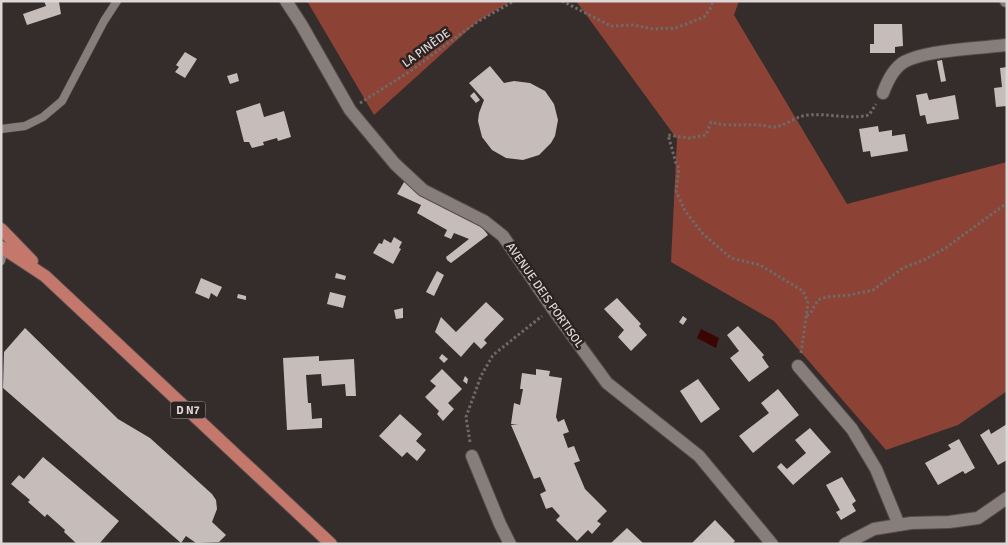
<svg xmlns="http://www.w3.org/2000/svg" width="1008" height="545" viewBox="0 0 1008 545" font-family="Signika,sans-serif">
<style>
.forest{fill:#8c4235}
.water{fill:#3b0501}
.building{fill:#c6bcba}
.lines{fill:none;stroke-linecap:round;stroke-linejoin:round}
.lane-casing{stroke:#524c4b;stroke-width:9}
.street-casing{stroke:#524c4b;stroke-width:14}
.primary-casing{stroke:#524c4b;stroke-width:14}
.path{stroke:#706967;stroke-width:3;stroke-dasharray:2.5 2.5;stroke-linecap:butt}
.lane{stroke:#877e7c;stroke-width:8}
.street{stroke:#877e7c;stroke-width:12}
.primary{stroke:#c3786b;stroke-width:12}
.labels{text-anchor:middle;stroke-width:5;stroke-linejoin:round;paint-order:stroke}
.shield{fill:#2b2322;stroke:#a8a2a1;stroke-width:1}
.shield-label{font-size:11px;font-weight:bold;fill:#ddd8d7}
.street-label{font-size:12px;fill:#ddd8d7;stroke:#2b2322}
</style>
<rect width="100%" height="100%" fill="#352d2b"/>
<g class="forest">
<path d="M307,1h204l-34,21 -103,93z"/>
<path d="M576,1h163l-5,14 113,189 160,-42v229l-49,34 -72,25 -112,-129 -103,-59 6,-123z"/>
</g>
<path class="water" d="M701,329l18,9 -3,10 -19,-10z"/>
<g class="building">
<path d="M44,1l15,1 2,12 -34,11 -4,-11 23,-8z"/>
<path d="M874,24h28l1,22 -8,1v6h-25v-9h4z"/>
<path d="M185,52l12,7 -12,19 -10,-6 4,-5 -3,-2z"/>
<path d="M942,60l4,21 -5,1 -4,-21z"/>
<path d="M490,66l14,17 10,-2 16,2 15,8 9,13 4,16 -3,16 -4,7 -12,12 -16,5 -17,-2 -14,-8 -10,-13 -4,-16 1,-8 5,-13 -15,-17z"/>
<path d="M1007,67v39l-11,1 -2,-19 8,-1 -2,-19z"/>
<path d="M237,73l2,8 -9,3 -3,-8z"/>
<path d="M474,92l6,8 -4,3 -6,-7z"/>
<path d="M927,93l2,7 26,-5 4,24 -32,5 -2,-9 -5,1 -4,-21z"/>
<path d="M260,103l4,14 20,-6 7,26 -13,4 -1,-3 -14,4 1,3 -12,3 -3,-6h-5l-8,-31z"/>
<path d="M878,126l1,6 13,-2v6l13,-2 3,17 -37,6 -1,-6 -7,1 -4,-23z"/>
<path d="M404,182l77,44 7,9 -37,28 -4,-3 -1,-3 23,-18 -15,-6 -3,6 -7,-3 3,-6 -30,-17 4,-8 -24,-11z"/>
<path d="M394,237l8,5 -3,6 2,1 -8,15 -20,-11 6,-10 3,1 2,-5 7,4z"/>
<path d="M437,271l7,4 -10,21 -8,-4z"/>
<path d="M336,273l10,3 -1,4 -10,-2z"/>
<path d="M201,278l21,9 -5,10 -6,-4 -2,6 -14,-6z"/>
<path d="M330,292l16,4 -3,12 -16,-4z"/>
<path d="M238,294l8,2v4l-9,-2z"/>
<path d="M617,298l24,26 -2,2 8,9 -16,16 -13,-14 6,-7 -20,-21z"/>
<path d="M486,302l18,17 -20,21 3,3 -6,6 -7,-7 -13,15 -26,-25 6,-15 15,15z"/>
<path d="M403,308v10l-7,1 -2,-9z"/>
<path d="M683,316l4,3 -4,6 -4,-3z"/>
<path d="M738,326l26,29 -2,2 7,10 -20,15 -19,-24 9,-7 -12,-16z"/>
<path d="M25,328l93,91 32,19 62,56 4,6 1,9 -5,13 14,13 -7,7 -23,1 -10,-7 -5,7 -178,-155 1,-36z"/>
<path d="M442,354l6,5 -4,4 -5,-5z"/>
<path d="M319,356v5l35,-2 2,37h-10l-1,-12 -23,2 -1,-12 -15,1 2,28h3l1,16 10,-1v10l-35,2 -4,-72z"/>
<path d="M442,369l20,20 -14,14 6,6 -11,12 -6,-7 2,-3 -14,-14 11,-11 -6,-5z"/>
<path d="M536,369l14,2 -1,5 13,2 -6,39 2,5 6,-3 5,13 -6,2 5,14 6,-2 6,15 -6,2 11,26 22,22 -10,10 4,3 -9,10 -4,-4 -11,11 -21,-21 4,-4 -8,-9 -6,2 -6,-15 6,-3 -6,-14 -6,2 -23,-54 7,-1h-7l3,-21 6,2 3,-16h-3l2,-16 14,2z"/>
<path d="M465,376l3,3 -1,5 -4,-3z"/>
<path d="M698,379l22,30 -19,14 -21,-32z"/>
<path d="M778,389l21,26 -46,38 -14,-17 30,-23 -8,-10z"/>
<path d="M400,414l22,20 -6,7 10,9 -9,11 -10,-9 -5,5 -23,-21z"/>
<path d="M1007,424v36l-9,5 -18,-30 9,-6 2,5z"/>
<path d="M810,428l21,24 -38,33 -16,-18 4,-4 6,6 19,-16 -11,-13z"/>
<path d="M959,439l16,29 -10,6 -2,-3 -25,14 -13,-22 26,-14 -3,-4z"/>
<path d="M43,457l76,64 -20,23h-22l-13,-12 1,-2 -18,-16 -2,3 -17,-15 2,-2 -19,-16 8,-9 5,4z"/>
<path d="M842,477l14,24 -4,3 4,7 -15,9 -5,-8 4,-2 -14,-25z"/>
<path d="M715,520l20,21 -3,3h-41z"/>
<path d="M627,528l17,16h-34z"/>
</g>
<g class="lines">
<g class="lane-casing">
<g id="lane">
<path d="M1,129l24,-3 18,-9 19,-16 42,-80 13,-20"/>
<path d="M1,261l4,-15"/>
</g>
</g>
<g class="street-casing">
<g id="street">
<path d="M286,1l15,23 49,86 45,54 28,26 61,31 19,15 50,73 54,74 92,73 73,88"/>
<path d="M1006,1h1"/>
<path d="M883,93c4,-11 11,-25 21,-31 21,-12 77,-14 103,-17"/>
<path d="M798,366l54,63 24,40 23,56"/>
<path d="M472,456l28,68 10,20"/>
<path d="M845,544l29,-15 37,-6 38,-1 29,-4 29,-20"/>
</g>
</g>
<g class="primary-casing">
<g id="primary">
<path d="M1,229l31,32"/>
<path d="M1,247l44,29 286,268"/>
</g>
</g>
<g class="path">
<path d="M562,1l49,25 22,-1 21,4 22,-1 28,-11 8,-11v-5"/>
<path d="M360,103l49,-31 68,-50 37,-21"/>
<path d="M807,316l4,-4 7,-12 8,-3 24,-2 23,-5 30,-22 23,-9 21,-12 60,-44"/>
<path d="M801,353l7,-50 -5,-12 -43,-26 -29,-7 -28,-24 -18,-23 -9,-20 3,-23 -3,-5 -8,-28 21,3 17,-3 5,-13c16,5 33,2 49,3 5,0 11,3 15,2 12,-2 21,-11 33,-12 21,-2 41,5 61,0l7,-11"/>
<path d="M470,442l-4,-25 15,-41 12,-21 49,-39"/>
</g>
<use href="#lane" class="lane"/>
<use href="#street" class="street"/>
<use href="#primary" class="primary"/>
</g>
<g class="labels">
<rect class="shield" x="170.5" y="401.5" width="35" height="17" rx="4"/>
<g class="shield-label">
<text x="188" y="414">D N7</text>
</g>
<g class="street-label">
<text transform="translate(426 48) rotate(-36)" y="4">LA PINÈDE</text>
<text transform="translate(545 295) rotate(55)" y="4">AVENUE DEIS PORTISOL</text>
</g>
</g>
<rect width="1008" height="545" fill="none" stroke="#ddd8d7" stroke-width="5"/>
</svg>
